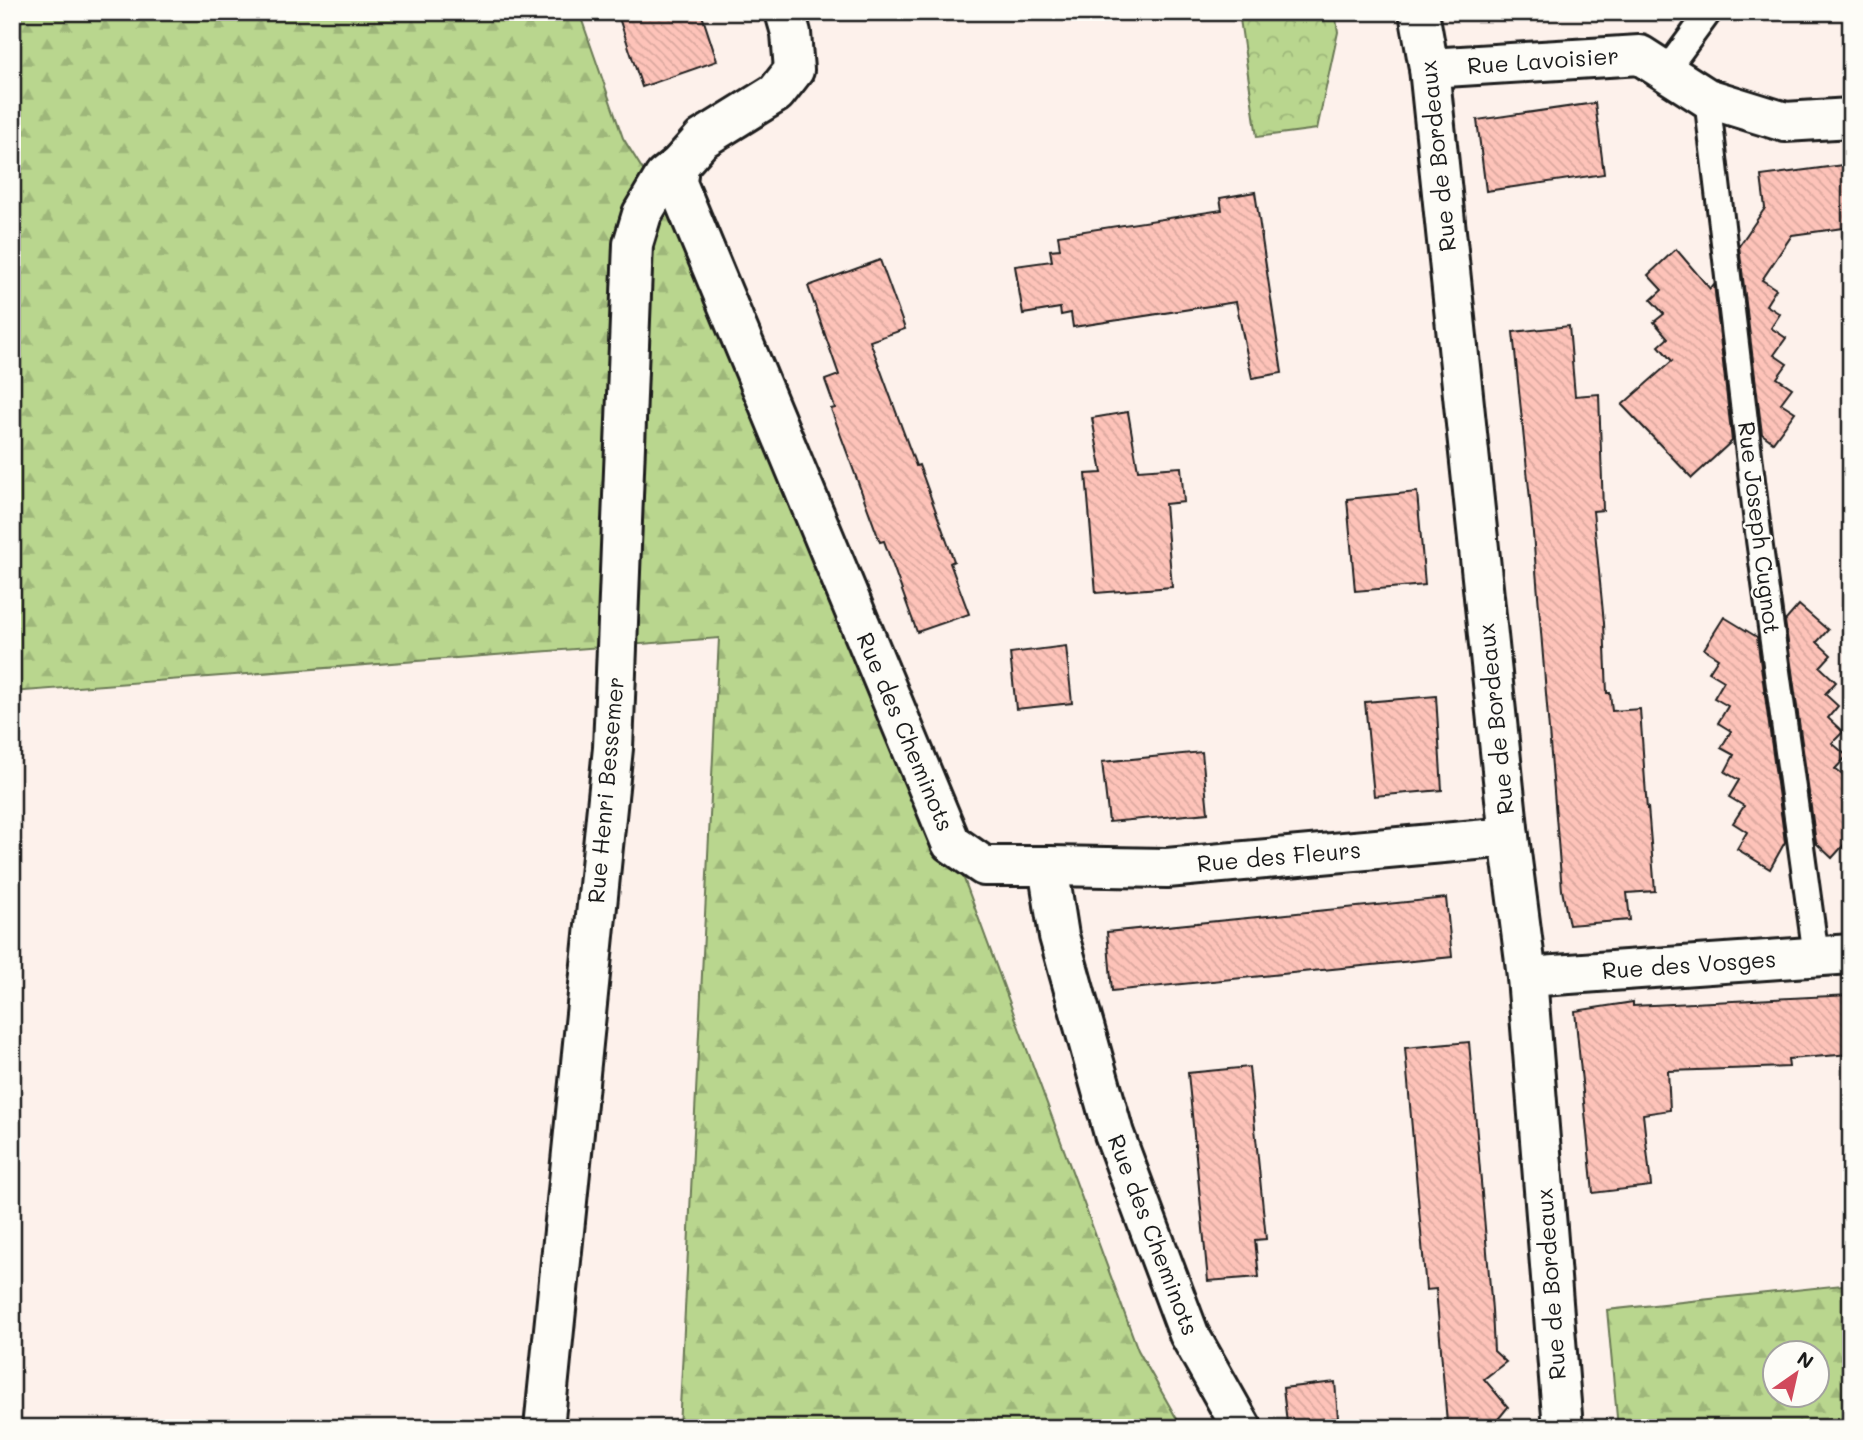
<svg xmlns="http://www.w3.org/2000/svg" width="1863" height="1440" viewBox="0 0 1863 1440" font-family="Mali,sans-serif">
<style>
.forest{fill:url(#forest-firs);stroke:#6a7955;stroke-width:2;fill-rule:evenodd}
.park{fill:url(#park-crowns);stroke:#6a7955;stroke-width:2}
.building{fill:url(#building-back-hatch);stroke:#1c1c1c;stroke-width:2}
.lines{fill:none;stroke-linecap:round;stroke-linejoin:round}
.lane-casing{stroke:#1c1c1c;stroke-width:30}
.street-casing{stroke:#1c1c1c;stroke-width:44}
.secondary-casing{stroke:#1c1c1c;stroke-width:44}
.lane{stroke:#fdfcf7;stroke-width:24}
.street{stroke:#fdfcf7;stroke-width:38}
.secondary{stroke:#fdfcf7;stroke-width:38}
.labels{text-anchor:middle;stroke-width:5;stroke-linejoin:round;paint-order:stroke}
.street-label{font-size:23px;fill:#1c1c1c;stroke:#fdfcf7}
</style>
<defs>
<pattern id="forest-firs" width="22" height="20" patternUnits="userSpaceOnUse" patternTransform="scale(1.75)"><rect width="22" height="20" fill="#b9d68e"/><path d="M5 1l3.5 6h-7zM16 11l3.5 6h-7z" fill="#9eb77a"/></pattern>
<pattern id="park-crowns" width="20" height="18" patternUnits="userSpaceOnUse" patternTransform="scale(1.75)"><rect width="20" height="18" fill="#b9d68e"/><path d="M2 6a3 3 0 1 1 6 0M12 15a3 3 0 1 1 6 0" fill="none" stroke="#9eb77a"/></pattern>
<pattern id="building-back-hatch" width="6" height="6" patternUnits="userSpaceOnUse" patternTransform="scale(1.75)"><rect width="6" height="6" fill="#fec3b9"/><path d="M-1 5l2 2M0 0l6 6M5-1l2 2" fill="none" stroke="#d9a79e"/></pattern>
</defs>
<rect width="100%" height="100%" fill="#fdf1eb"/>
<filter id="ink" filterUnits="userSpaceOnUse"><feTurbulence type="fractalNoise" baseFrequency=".0143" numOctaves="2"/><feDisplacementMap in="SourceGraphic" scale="14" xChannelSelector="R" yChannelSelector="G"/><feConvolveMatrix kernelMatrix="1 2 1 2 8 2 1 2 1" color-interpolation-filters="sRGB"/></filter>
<g filter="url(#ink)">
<g class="forest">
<path d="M12,12h567l44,126 48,77 224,477 243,658 44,78h-503l40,-790 -707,54z"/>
<path d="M1851,1284v144h-233l-11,-118zM1776,1352h42v42h-42z"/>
</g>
<path class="park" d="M1239,12h96l3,20 -21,97 -60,8z"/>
<g class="building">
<path d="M617,12h84l16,49 -75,26z"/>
<path d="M1595,103l9,71 -118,17 -9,-71z"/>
<path d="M1851,164v63l-59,8 -30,45 14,9 -10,16 14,9 -9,14 15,10 -12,17 13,9 -10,14 15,10 -11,15 14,9 -22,30 -11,-8 -23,-188 26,-38 -4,-32z"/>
<path d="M1255,192l27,181 -30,5 -16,-76 -163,25 -2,-14 -10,2 -1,-7 -37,6 -8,-48 37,-5 -2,-11 10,-1 -2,-14 164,-25 -2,-12z"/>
<path d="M1676,249l34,40 4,-5 18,157 -40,37 -70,-73 50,-44 -13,-15 9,-8 -14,-16 10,-8 -13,-14 11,-10 -14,-15z"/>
<path d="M880,260l25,69 -35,12 46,125 3,-1 35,96 -4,2 19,51 -52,18 -33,-91 -4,1 -49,-133 4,-1 -10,-28 14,-5 -31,-89z"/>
<path d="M1569,326l6,70 24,-2 4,116 -10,1 11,112 3,70h3l2,18 28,-2 7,101 1,-3 7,84 -28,2 3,27 -61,5 -7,-35 -31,-381 -18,-177z"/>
<path d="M1128,412l10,58 43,-3 3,35 -19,2 7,83 -76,6 -10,-119 16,-1 -10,-55z"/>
<path d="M1417,492l8,93 -70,6 -8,-92z"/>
<path d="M1799,605l29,25 -11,12 14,13 -11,12 16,15 -11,12 13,12 -10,12 15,14 -11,11 15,13 -12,13 16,13v55l-19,21 -16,-15 -31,-222z"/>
<path d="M1724,617l33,20 28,205 -15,27 -33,-20 10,-17 -14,-9 11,-17 -15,-9 10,-17 -14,-8 9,-17 -13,-7 10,-17 -13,-8 10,-17 -14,-8 10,-17 -15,-9 9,-14 -14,-9z"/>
<path d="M1066,646l6,57 -56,6 -6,-56z"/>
<path d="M1436,696l6,94 -68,6 -9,-94z"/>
<path d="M1202,752l6,61 -99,9 -7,-60z"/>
<path d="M1446,898l6,59 -340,34 -5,-59z"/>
<path d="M1851,995v59l-63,5 1,8 -121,4 2,39 -27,4 8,72 -58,7 -18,-182 58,-9v4z"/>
<path d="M1469,1042l23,268 2,41 12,11 -22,17 24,28 -17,21h-28l-1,-6 -15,1 -11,-134 -10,1 -21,-242z"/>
<path d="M1249,1067l17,172 -11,1 4,37 -51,4 -20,-208z"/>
<path d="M1335,1382l3,36 -51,5 -4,-35z"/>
</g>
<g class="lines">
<g class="lane-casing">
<g id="lane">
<path d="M1665,72l44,-60"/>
<path d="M1707,98l52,442 57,416"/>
</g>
</g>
<g class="street-casing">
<g id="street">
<path d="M1429,68l211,-13 67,43 78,24 66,-4"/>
<path d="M679,165l-2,18 274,660 33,23h64l11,70 55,198 75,200 53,94"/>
<path d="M1048,866l119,2 342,-31"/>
<path d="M1527,977l324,-23"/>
<path d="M544,1428l69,-680 20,-504 9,-30 22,-37 15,-12 23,-26 74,-46 18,-23 -3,-37 -6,-21"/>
</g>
</g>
<g class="secondary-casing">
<path id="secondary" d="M1419,12l10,56 80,769 18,140 36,451"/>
</g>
<use href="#lane" class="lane"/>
<use href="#street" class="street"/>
<use href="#secondary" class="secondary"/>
</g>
</g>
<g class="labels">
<g class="street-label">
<text transform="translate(1543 61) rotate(-4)" y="8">Rue Lavoisier</text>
<text transform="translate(1438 156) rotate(-96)" y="8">Rue de Bordeaux</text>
<text transform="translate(1759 528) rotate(83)" y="8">Rue Joseph Cugnot</text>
<text transform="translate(1496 719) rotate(-96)" y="8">Rue de Bordeaux</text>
<text transform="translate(905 732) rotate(67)" y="8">Rue des Cheminots</text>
<text transform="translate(606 790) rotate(-85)" y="8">Rue Henri Bessemer</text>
<text transform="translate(1279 857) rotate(-5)" y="8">Rue des Fleurs</text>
<text transform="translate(1689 965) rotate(-4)" y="8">Rue des Vosges</text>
<text transform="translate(1153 1235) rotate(69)" y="8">Rue des Cheminots</text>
<text transform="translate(1551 1284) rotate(-94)" y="8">Rue de Bordeaux</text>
</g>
</g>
<rect width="1863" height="1440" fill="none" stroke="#fdfcf7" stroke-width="42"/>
<rect x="21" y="21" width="1821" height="1398" fill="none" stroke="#1c1c1c" stroke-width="2.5" filter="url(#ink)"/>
<g transform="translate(1796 1374) rotate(34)"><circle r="33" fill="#fdfcf7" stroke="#a3a29f" stroke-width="2"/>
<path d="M0-5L12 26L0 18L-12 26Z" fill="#d1495b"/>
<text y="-10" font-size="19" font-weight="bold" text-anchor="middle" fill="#1c1c1c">N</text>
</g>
</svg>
